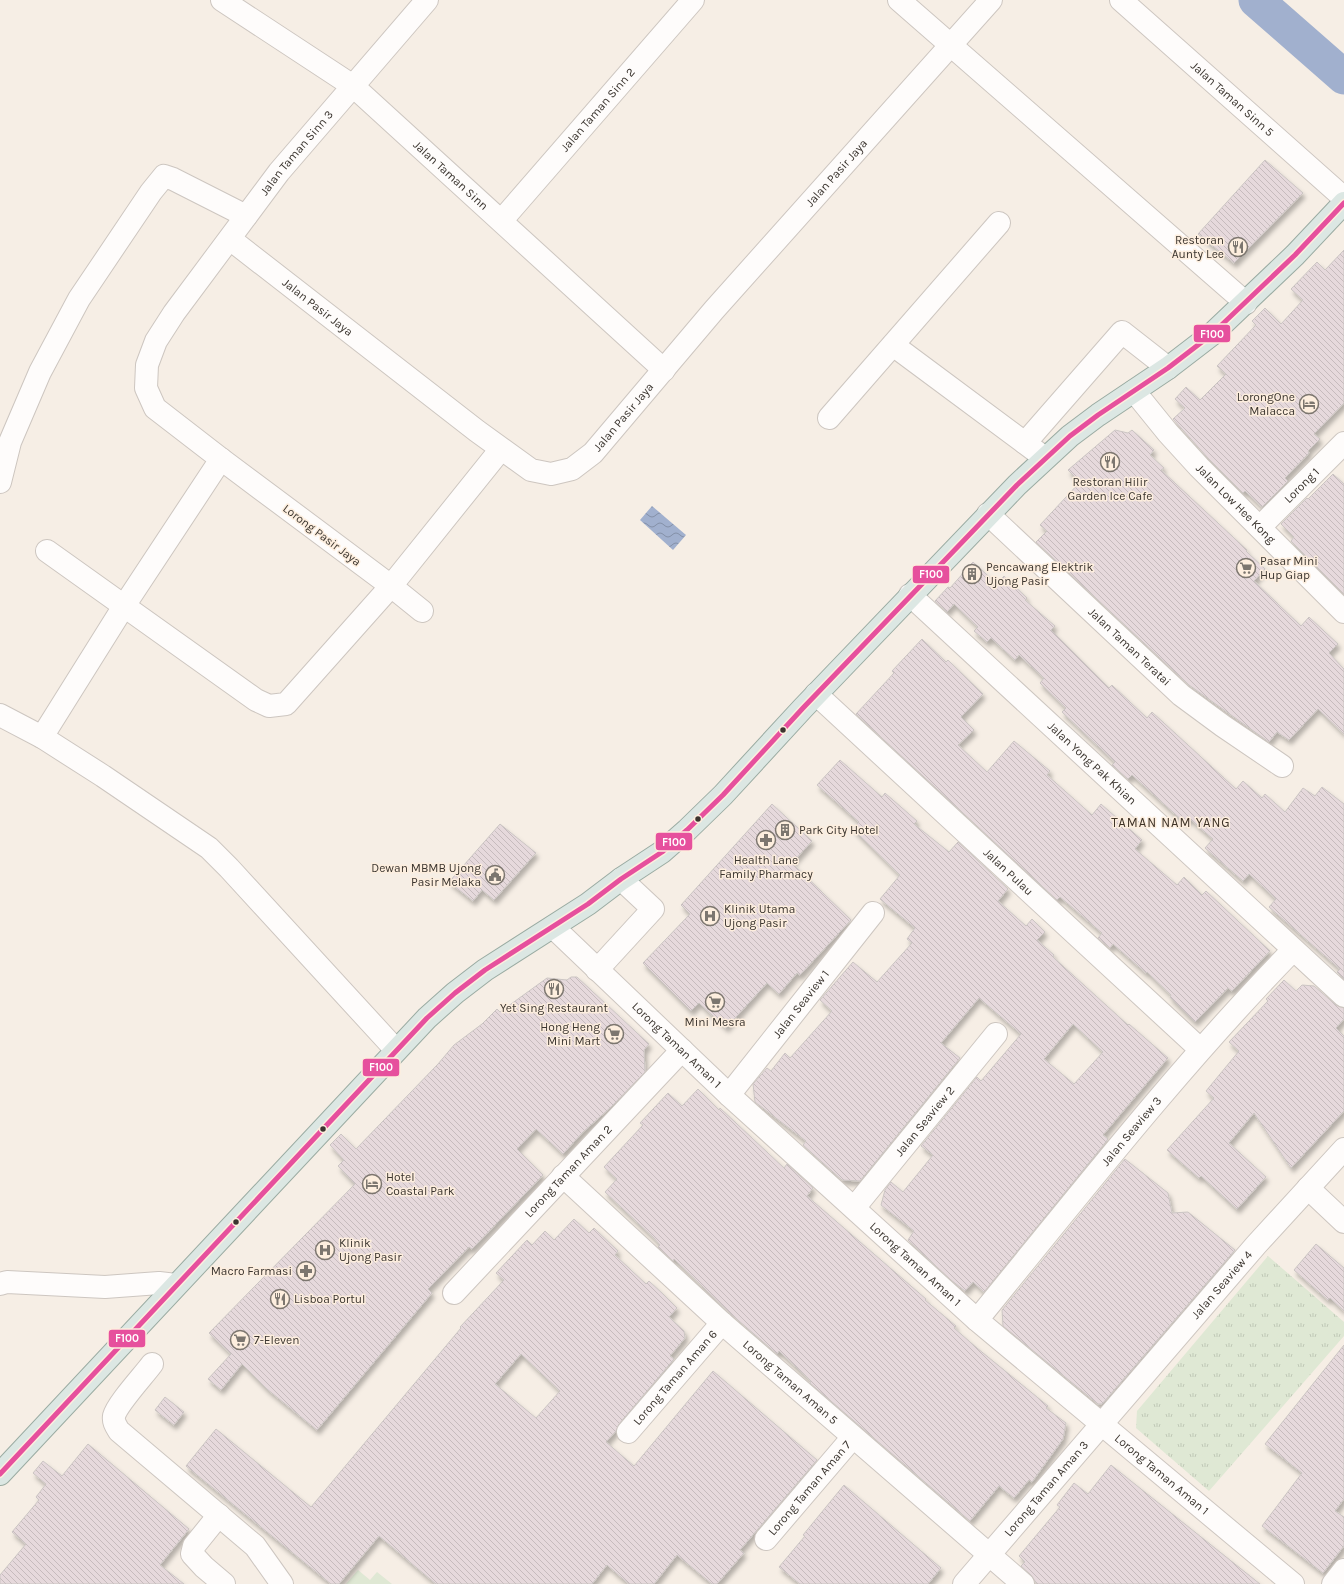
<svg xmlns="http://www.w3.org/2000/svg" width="1344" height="1584" viewBox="0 0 1344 1584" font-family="Karla,sans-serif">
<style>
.green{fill:#dfe8d4}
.park{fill:url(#park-tufts)}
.water{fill:url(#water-waves)}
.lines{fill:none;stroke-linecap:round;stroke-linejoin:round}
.river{stroke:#a1b0ce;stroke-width:35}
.building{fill:url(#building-back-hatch);stroke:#cbc5c3;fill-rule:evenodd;filter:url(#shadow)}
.minor-casing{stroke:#cdc6c0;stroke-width:24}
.major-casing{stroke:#9aaba2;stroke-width:24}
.minor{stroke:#fefcfb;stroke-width:22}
.major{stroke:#dce7e3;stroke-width:22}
.bus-1-casing{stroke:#fdeede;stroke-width:8}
.bus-1{stroke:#e6509d;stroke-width:5}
.bus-dot{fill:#3b352f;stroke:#fdeede;stroke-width:1.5}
.labels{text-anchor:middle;stroke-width:3;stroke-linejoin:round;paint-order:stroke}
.street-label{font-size:12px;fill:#3b352f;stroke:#fdeede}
.poi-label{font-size:12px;fill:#3b352f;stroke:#fdeede;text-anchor:start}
.neighbourhood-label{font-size:13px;letter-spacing:1px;fill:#3f3327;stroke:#fdeede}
.line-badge{stroke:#fdeede;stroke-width:1.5}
.badge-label{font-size:11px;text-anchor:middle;font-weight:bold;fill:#fff}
</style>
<defs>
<pattern id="park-tufts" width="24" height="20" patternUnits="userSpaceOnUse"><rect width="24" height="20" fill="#dfe8d4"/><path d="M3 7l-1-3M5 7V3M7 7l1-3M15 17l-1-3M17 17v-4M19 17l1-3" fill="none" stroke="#c0c8b6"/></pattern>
<pattern id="water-waves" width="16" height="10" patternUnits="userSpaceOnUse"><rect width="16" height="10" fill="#a1b0ce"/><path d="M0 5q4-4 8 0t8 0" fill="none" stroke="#8490a8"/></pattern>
<pattern id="building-back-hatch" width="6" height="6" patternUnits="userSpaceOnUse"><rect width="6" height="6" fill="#e6d9dc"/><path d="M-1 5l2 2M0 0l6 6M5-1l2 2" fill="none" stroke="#c6bbbd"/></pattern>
<filter id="shadow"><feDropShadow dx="2.5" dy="4.5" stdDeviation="2" flood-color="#0004"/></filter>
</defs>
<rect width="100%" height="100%" fill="#f6eee5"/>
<path class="green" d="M358,1570l12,10 7,-8 15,12h-46z"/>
<path class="park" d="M1268,1256l76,66v14l-135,155 -73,-63 1,-17z"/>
<path class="water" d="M652,506l34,29 -13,15 -33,-30z"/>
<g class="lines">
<path class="river" d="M1256,0l88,77"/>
</g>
<g class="building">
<path d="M1265,160l38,33 -69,70 -36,-29z"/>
<path d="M1344,250v153l-30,31 6,5 -12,12 1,2 -24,25 3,3 -26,26 -17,-16 -2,2 -35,-35 -35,-39 12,-11 -10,-9 11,-12 14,13 26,-26 -9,-8 39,-41 -4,-4 13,-13 16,16 22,-24 -12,-11 26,-27 8,8z"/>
<path d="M1115,430l13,3 4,-3 22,20 -4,5 14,13 -3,2 86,80 -1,1 19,18 -11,12 47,45 8,-9 29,27 -9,9 15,16v65l-26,-25 -29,31 -12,-8 -8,10 -80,-57 -153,-143 11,-11 -7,-6 40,-43 -12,-12z"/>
<path d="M1333,474l11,10v110l-53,-53 3,-4 -13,-13 26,-26 1,1z"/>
<path d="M973,562l24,22 7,-8 23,22 -2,2 30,26 -4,4 58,58 3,-3 35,33 5,-6 84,77 7,-8 19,17 3,-4 20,18 18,-24 12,8 7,-9 22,17v175l-7,-7 3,-3 -71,-62 7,-8 -27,-25 -6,7 -38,-33 8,-9 -24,-21 -4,5 -53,-48 -4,4 -16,-14 3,-3 -53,-50 4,-4 -26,-25 4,-5 -25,-23 -4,5 -24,-22 -4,4 -13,-11 4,-4 -24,-23 -7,8 -12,-11 13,-14 2,1z"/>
<path d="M922,639l24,23 2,-2 35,34 -22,23 13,13 -16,15 29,27 27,-31 36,30 -3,4 45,40 9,-11 41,36 -7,9 42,36 7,-8 18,18 4,-4 64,60 -38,40 -4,-3 -33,34 -25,-25 1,-2 -24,-23 -1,1 -33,-29 -3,4 -12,-10 4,-5 -42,-36 -3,3 -201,-186 38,-41 -2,-2z"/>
<path d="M840,760l42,37 3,-4 32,28 -3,3 35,28 9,-10 50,47 -10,12 28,25 6,-7 13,13 -8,8 17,15 -1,2 75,68 1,-1 39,34 -65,77 5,4 -3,4 -121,149 -11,-10 -8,9 -14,-11 -43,-40 6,-9 -33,-26 4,-15 6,-8 12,10 30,-37 -12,-9 56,-69 4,4 40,-47 -42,-36 -38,45 19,15 -100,123 -18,-1 -39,-35 3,-4 -51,-39 -2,-18 14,-16 4,3 14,-18 5,5 42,-47 -12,-11 33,-38 24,20 35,-39 -5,-4 8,-11 -35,-29 20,-24 -47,-46 6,-7 -42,-37zM1073,1024l30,28 -29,32 -30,-25z"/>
<path d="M772,804l40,37 -20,22 59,57 -51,55 -3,-2 -18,21 -12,-11 -41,45 -27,-25 -8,8 -48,-48 47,-49 -9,-9z"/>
<path d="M500,824l36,29 -42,47 -12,-10 -9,11 -24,-19z"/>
<path d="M571,977h6l72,67 -5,6 1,22 -34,35 -28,25 -20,22 -27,-25 -19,20 26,26 -71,74 -3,-2 -41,42 4,4 -115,137 -50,-41 -25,-25 -21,26 -13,-11 23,-25 -22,-21 146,-149 -17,-18 6,-6 -14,-15 11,-11 15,15 82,-85 16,-19 28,-21 15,-15 3,3 47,-34 20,2z"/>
<path d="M1284,980l12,11 6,-6 12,1 22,19 8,3v11l-8,9 8,8v75l-53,57 -37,-55 -25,30 37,34 -29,32 -36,-33 -2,2 -32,-28 47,-52 -8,-7 33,-40 -10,-9 39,-41 -2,-2z"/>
<path d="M698,1089l21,21 1,-2 64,60 3,-4 26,24 -6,8 119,103 -1,1 31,26 -2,2 23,20 71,58 -2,2 20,15 -3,16 -31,43 -3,-2 -15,18 -15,-12 -29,35 -160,-138 1,-2 -32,-30 -2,3 -46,-40 -57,-55 -1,2 -15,-14 2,-2 -6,-7 -49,-46 12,-13 -13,-12 39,-42 -3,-2 28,-30 14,13z"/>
<path d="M1125,1159l43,34 4,20 16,-1 47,38 -133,154h-4l-95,-78 -1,-16z"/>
<path d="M574,1219l15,14 5,-5 24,23 -3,4 31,29 3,-3 14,13 14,14 -8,9 15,14 1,7 -15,18 4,3 -55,65 -3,7 -10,11 28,24 79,-95 104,89 -77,90 4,3 -27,31h-5l-35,-29 -23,29h-25l-22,-19 -15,19h-156l-57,-48 -40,48h-8l-145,-118 30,-37 95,78 150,-179 -1,-1 44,-47 -8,-7 31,-33 5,5 13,-14 9,9zM521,1354l39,37 -24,27 -41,-34z"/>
<path d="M1316,1244l28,24v43l-14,-13 -2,2 -34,-30z"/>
<path d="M1344,1345v154l-9,12 9,6v29l-21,27 -61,-47 40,-53 -37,-29z"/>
<path d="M165,1397l19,15 -10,13 -19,-15z"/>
<path d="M88,1444l101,85 -29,36 24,19h-184v-9l26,-31 -14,-12 27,-32 -3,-3 10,-13 -13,-11 10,-12 19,15z"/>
<path d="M1111,1465l15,12 134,107h-223l-6,-9 -10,-9 4,-4 -6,-6 41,-49 -3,-2 17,-22 14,11z"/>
<path d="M844,1485l97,83 -13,16h-128l-21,-17 26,-31 -2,-1z"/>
</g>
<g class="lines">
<g class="minor-casing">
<g id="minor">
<path id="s1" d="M222,0l131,86 311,284"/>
<path d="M899,0l347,303"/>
<path id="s2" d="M1121,0l223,198"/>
<path id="s3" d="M502,220l191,-220"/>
<path id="s4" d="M230,239l247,192 54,39 20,4 21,-5 21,-16 121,-143 277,-310"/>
<path d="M893,345l144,107"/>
<path id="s5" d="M1134,391l34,42 31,34 145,145"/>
<path d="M829,418l170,-195"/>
<path d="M1025,443l97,-111 46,36"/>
<path d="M0,482l10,-40 30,-70 39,-73 72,-107 13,-16 9,3 73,37"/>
<path id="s6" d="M988,514l193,181 42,31 59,40"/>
<path id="s7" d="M1260,527l84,-84"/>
<path d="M47,551l209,149 13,6 17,-2 105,-118 110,-137"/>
<path id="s8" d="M910,595l434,401"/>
<path id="s9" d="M422,611l-31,-25 -170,-127 -66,-51 -9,-20 1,-23 9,-24 18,-28 105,-141 148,-172"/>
<path id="s10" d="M816,694l384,355"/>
<path d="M0,715l42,22 61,39 106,72 20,20 167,182"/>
<path d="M42,737l82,-131 97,-147"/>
<path id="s11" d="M553,927l176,168 248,225 316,264"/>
<path d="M597,970l56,-61 -32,-30"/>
<path id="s12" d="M729,1095l144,-182"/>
<path id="s13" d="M563,1176l159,147 301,261"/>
<path d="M1308,1188l36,34"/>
<path id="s14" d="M854,1208l142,-174"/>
<path d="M0,1284l7,-2 98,5 54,-4 17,2"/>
<path id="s15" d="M454,1293l228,-243"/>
<path id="s16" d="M977,1320c103,-126 203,-254 316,-370"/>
<path d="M152,1364c-8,11 -35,40 -38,52 -1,6 2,10 5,15l136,115 27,38"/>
<path id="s17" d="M628,1432l94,-109"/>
<path d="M219,1515l-25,31 -2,8 12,13 20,17"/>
<path id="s18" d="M766,1539l87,-102"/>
<path id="s19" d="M964,1584l292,-339 88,-96"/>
<path d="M1333,1584l11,-14"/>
</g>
</g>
<g class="major-casing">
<path id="major" d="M0,1474l427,-456 28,-25 30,-23 103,-66 33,-25 41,-27 25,-22 36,-35 80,-87 214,-223 53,-49 28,-21 70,-47 43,-33 84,-80 49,-52"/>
</g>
<use href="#minor" class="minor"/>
<use href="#major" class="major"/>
<g class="bus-1-casing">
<path id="bus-1" d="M0,1474l427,-456 28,-25 30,-23 103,-66 33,-25 41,-27 25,-22 36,-35 80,-87 214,-223 53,-49 28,-21 70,-47 43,-33 84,-80 49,-52"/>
</g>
<use href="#bus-1" class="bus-1"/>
</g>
<defs>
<g id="restaurant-ring" transform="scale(1)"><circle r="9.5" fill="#fdeede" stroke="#7c766f" stroke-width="1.5"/><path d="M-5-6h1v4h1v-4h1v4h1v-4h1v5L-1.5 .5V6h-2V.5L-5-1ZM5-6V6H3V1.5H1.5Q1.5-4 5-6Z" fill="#7c766f"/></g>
<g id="hotel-ring" transform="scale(1)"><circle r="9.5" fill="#fdeede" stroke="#7c766f" stroke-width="1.5"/><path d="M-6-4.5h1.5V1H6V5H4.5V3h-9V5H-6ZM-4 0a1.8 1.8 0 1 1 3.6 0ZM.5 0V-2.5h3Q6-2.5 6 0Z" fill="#7c766f"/></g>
<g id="supermarket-ring" transform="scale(1)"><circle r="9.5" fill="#fdeede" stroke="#7c766f" stroke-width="1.5"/><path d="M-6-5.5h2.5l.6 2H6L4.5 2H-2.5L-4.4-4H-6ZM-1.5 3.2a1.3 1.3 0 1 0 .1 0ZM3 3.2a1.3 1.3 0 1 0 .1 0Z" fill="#7c766f"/></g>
<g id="building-ring" transform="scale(1)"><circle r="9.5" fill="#fdeede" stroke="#7c766f" stroke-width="1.5"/><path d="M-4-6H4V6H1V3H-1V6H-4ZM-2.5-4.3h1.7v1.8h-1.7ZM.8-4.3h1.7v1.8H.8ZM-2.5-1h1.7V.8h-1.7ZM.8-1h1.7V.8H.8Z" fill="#7c766f"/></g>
<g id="pharmacy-ring" transform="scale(1)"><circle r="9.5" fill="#fdeede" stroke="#7c766f" stroke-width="1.5"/><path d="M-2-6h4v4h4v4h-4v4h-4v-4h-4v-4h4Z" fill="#7c766f"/></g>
<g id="civic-ring" transform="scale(1)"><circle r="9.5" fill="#fdeede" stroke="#7c766f" stroke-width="1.5"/><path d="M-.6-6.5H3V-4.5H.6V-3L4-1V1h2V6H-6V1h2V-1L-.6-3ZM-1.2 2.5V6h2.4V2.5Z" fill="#7c766f"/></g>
<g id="hospital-ring" transform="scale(1)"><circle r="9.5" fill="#fdeede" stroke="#7c766f" stroke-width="1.5"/><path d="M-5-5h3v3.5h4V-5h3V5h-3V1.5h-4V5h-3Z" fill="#7c766f"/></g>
</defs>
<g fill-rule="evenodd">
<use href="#restaurant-ring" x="1238" y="247"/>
<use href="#hotel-ring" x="1309" y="404"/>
<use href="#restaurant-ring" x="1110" y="462"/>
<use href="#supermarket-ring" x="1246" y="568"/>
<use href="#building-ring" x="972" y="574"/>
<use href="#building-ring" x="785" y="830"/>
<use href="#pharmacy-ring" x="766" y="840"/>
<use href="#civic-ring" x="495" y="875"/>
<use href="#hospital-ring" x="710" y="916"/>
<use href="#restaurant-ring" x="554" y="989"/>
<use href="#supermarket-ring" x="715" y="1002"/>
<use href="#supermarket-ring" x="614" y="1034"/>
<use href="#hotel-ring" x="372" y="1184"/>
<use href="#hospital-ring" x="325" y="1250"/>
<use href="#pharmacy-ring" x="306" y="1271"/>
<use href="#restaurant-ring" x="280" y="1299"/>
<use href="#supermarket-ring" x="240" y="1340"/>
</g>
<g class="bus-dot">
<circle cx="783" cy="730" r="3.5"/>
<circle cx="698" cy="819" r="3.5"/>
<circle cx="323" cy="1129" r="3.5"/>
<circle cx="236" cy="1222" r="3.5"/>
</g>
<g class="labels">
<g class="street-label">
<text dy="4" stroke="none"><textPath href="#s2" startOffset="149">Jalan Taman Sinn 5</textPath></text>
<text dy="4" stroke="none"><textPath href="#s3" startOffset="146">Jalan Taman Sinn 2</textPath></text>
<text dy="4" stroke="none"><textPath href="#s9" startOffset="641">Jalan Taman Sinn 3</textPath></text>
<text dy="4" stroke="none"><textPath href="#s4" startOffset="819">Jalan Pasir Jaya</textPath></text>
<text dy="4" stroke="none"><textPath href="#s1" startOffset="289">Jalan Taman Sinn</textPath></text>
<text dy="4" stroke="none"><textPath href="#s4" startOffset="111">Jalan Pasir Jaya</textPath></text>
<text dy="4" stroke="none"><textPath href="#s4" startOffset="495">Jalan Pasir Jaya</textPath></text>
<text dy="4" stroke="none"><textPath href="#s7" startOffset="59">Lorong 1</textPath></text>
<text dy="4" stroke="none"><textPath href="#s5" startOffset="152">Jalan Low Hee Kong</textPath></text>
<text transform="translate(322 535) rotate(37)" y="4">Lorong Pasir Jaya</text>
<text dy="4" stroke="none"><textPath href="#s6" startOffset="194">Jalan Taman Teratai</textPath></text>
<text dy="4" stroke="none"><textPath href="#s8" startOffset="248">Jalan Yong Pak Khian</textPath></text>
<text dy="4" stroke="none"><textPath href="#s10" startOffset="262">Jalan Pulau</textPath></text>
<text dy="4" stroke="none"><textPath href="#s12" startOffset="116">Jalan Seaview 1</textPath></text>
<text dy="4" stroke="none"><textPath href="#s11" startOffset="171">Lorong Taman Aman 1</textPath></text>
<text dy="4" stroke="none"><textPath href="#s14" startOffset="112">Jalan Seaview 2</textPath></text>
<text dy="4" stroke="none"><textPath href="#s16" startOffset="244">Jalan Seaview 3</textPath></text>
<text dy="4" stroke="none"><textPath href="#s15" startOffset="167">Lorong Taman Aman 2</textPath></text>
<text dy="4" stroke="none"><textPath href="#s11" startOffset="495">Lorong Taman Aman 1</textPath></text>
<text dy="4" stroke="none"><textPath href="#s19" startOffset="395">Jalan Seaview 4</textPath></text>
<text dy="4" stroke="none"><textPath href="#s17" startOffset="72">Lorong Taman Aman 6</textPath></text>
<text dy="4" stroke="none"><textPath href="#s13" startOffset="307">Lorong Taman Aman 5</textPath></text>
<text dy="4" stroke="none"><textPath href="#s11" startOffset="819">Lorong Taman Aman 1</textPath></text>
<text dy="4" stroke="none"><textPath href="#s18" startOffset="67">Lorong Taman Aman 7</textPath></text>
<text dy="4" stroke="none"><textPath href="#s19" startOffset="126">Lorong Taman Aman 3</textPath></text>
</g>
<g class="poi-label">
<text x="1224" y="244" text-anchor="end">Restoran<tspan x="1224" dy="14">Aunty Lee</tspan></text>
<text x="1295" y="401" text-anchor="end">LorongOne<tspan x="1295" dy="14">Malacca</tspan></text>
<text x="1110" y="486" text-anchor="middle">Restoran Hilir<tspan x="1110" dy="14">Garden Ice Cafe</tspan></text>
<text x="1260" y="565">Pasar Mini<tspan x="1260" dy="14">Hup Giap</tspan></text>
<text x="986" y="571">Pencawang Elektrik<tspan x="986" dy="14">Ujong Pasir</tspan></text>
<text x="799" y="834">Park City Hotel</text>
<text x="766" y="864" text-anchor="middle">Health Lane<tspan x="766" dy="14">Family Pharmacy</tspan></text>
<text x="481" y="872" text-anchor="end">Dewan MBMB Ujong<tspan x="481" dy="14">Pasir Melaka</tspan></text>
<text x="724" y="913">Klinik Utama<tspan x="724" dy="14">Ujong Pasir</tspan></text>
<text x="554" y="1012" text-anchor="middle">Yet Sing Restaurant</text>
<text x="715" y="1026" text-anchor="middle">Mini Mesra</text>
<text x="600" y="1031" text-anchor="end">Hong Heng<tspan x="600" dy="14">Mini Mart</tspan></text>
<text x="386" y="1181">Hotel<tspan x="386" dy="14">Coastal Park</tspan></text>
<text x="339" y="1247">Klinik<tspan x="339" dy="14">Ujong Pasir</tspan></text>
<text x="292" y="1275" text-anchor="end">Macro Farmasi</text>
<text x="294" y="1303">Lisboa Portul</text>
<text x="254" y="1344">7-Eleven</text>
</g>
<g class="neighbourhood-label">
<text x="1171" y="827">TAMAN NAM YANG</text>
</g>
</g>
<g class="line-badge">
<rect x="1193" y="324" width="38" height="19" rx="4" fill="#e6509d"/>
<rect x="912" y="565" width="38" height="19" rx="4" fill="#e6509d"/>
<rect x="655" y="832" width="38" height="19" rx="4" fill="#e6509d"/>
<rect x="362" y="1058" width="38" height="19" rx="4" fill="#e6509d"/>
<rect x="108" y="1329" width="38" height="19" rx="4" fill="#e6509d"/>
</g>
<g class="badge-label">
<text x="1212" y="338">F100</text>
<text x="931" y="578">F100</text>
<text x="674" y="846">F100</text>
<text x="381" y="1071">F100</text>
<text x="127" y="1342">F100</text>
</g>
</svg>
